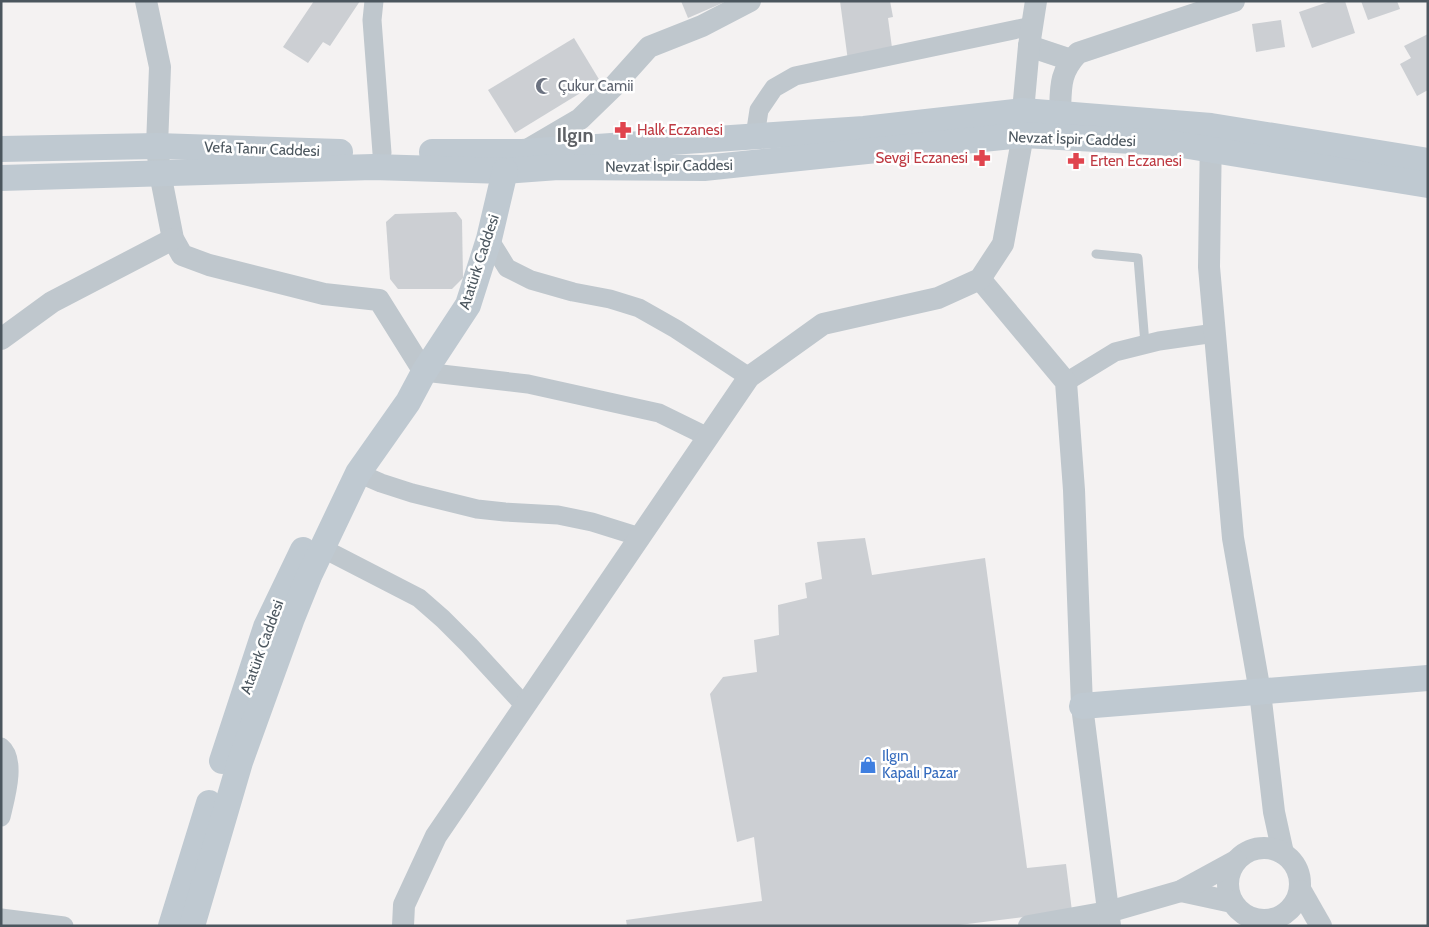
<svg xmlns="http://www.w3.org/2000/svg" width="1429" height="927" viewBox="0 0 1429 927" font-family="Cabin,sans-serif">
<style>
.building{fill:#cccfd3}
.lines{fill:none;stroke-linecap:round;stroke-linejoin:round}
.service{stroke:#bfc7cd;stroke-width:9}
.minor{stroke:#bfc7cd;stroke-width:19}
.tertiary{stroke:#bfc7cd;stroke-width:22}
.secondary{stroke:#bfc9d1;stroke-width:26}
.labels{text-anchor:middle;stroke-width:5;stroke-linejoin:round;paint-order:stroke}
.worship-label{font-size:15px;fill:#5b616d;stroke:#fff;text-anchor:start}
.health-label{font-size:15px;fill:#be3a42;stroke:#fff;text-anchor:start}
.street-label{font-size:15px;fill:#4b565e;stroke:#fff}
.shop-label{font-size:15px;fill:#366cbe;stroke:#fff;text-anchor:start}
.district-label{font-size:20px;font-weight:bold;fill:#5f6266;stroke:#fff}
</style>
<rect width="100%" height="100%" fill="#f4f2f2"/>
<g class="building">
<path d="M314,1h46l-30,45 -7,-4 -15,21 -25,-16z"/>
<path d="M681,1h46l-39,17z"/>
<path d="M840,1h50l3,16 -5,1 5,37 -45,6z"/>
<path d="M1331,1h14l10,32 -43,15 -13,-36z"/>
<path d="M1361,1h36l3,8 -32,11z"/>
<path d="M1281,20l4,27 -29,5 -4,-28z"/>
<path d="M1428,34v56l-11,6 -17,-32 11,-6 -7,-12z"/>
<path d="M574,38l26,43 -85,52 -27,-43z"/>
<path d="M456,212l6,8 1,58 -11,11h-54l-8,-10 -4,-57 9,-8z"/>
<path d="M865,538l7,37 113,-17 42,310 39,-4 6,47 -121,15h-324l-1,-6 136,-19 -8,-64 -17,5 -27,-148 13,-17 34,-5 -3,-32 25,-5 -1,-30 29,-7 -2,-15 17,-4 -5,-37z"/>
</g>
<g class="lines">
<path class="service" d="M1096,254l42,4 7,86"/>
<g class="minor">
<path d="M374,1l-2,19 10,133"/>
<path d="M755,136l4,-26 15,-22 21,-12 237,-50"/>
<path d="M489,239l18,29 24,12 42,12 37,7 29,9 37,21 73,48"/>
<path d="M424,372l104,12 131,29 49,24"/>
<path d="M1066,382l49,-30 44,-11 56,-8"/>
<path d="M358,473l23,10 31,10 65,16 28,3 53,3 34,7 48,15"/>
<path d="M322,548l97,50 24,21 26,26 56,61"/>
<path d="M1,747c16,13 4,52 0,70"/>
<path d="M1,918l63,8"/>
</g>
<g class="tertiary">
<path d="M146,1l14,66 -3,79 3,27 13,66 9,16 27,10 115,29 55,6 45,72"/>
<path d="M1029,46l42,14"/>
<path d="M1060,113c1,-26 -1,-40 18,-60l156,-52"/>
<path d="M1211,132l-2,135 24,271 27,154 14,120 9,41"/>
<path d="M522,153l58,-34 34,-33 35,-39 53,-21 48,-25"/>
<path d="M980,279l86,103 8,108 8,216 28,220"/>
<path d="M1,339l51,-37 121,-63"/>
<circle cx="1264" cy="884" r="36"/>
<path d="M1181,891l51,11"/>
<path d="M1301,891l20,35"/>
<path d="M403,926l1,-21 32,-69 313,-459 74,-53 115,-26 42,-19 23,-35 20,-109v-24l6,-65 7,-45"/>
<path d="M1029,926l79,-14 73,-21 55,-30"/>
</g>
<g class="secondary">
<path d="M1,149l156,-3 183,6"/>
<path d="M432,152h90l342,-23 159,-18 188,15 217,35"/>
<path d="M1,178l372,-11 132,4 53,-4 146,1 319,-33 147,8 258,42"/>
<path d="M1082,706l346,-28"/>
<path d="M222,761l44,-134 37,-77"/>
<path d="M171,926l38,-123"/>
<path d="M192,926l48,-164 52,-144 17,-42 49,-103 50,-71 16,-30 44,-67 21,-66 16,-68"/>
</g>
</g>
<defs>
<g id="mosque-bare" transform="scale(1.35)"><path d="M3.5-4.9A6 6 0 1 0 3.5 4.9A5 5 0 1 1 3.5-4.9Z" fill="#6b7280" stroke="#fff" stroke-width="2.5" paint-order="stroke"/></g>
<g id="pharmacy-bare" transform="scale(1.35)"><path d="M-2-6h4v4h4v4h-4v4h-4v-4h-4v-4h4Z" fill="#e0444e" stroke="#fff" stroke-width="2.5" paint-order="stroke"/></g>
<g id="shop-bare" transform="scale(1.35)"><path d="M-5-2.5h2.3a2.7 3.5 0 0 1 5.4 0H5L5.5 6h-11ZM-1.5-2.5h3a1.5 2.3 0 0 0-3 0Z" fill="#3f7fe0" stroke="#fff" stroke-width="2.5" paint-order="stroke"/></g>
</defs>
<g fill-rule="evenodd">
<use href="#mosque-bare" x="544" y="86"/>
<use href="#pharmacy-bare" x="623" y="130"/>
<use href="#pharmacy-bare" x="982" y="158"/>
<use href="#pharmacy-bare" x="1076" y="161"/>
<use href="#shop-bare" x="868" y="765"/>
</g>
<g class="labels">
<g class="worship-label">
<text x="558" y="91">Çukur Camii</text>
</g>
<g class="health-label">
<text x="637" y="135">Halk Eczanesi</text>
<text x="968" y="163" text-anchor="end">Sevgi Eczanesi</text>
<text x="1090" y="166">Erten Eczanesi</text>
</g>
<g class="street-label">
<text transform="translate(1072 139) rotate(2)" y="5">Nevzat İspir Caddesi</text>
<text transform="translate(262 149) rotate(2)" y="5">Vefa Tanır Caddesi</text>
<text transform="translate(669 166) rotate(-1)" y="5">Nevzat İspir Caddesi</text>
<text transform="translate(479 262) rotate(-72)" y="5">Atatürk Caddesi</text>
<text transform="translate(262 647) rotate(-70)" y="5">Atatürk Caddesi</text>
</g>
<g class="shop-label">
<text x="882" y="761">Ilgın<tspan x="882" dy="17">Kapalı Pazar</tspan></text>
</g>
<g class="district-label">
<text x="575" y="142">Ilgın</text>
</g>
</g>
<rect width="1429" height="927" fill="none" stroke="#4b565e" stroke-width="5"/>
</svg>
